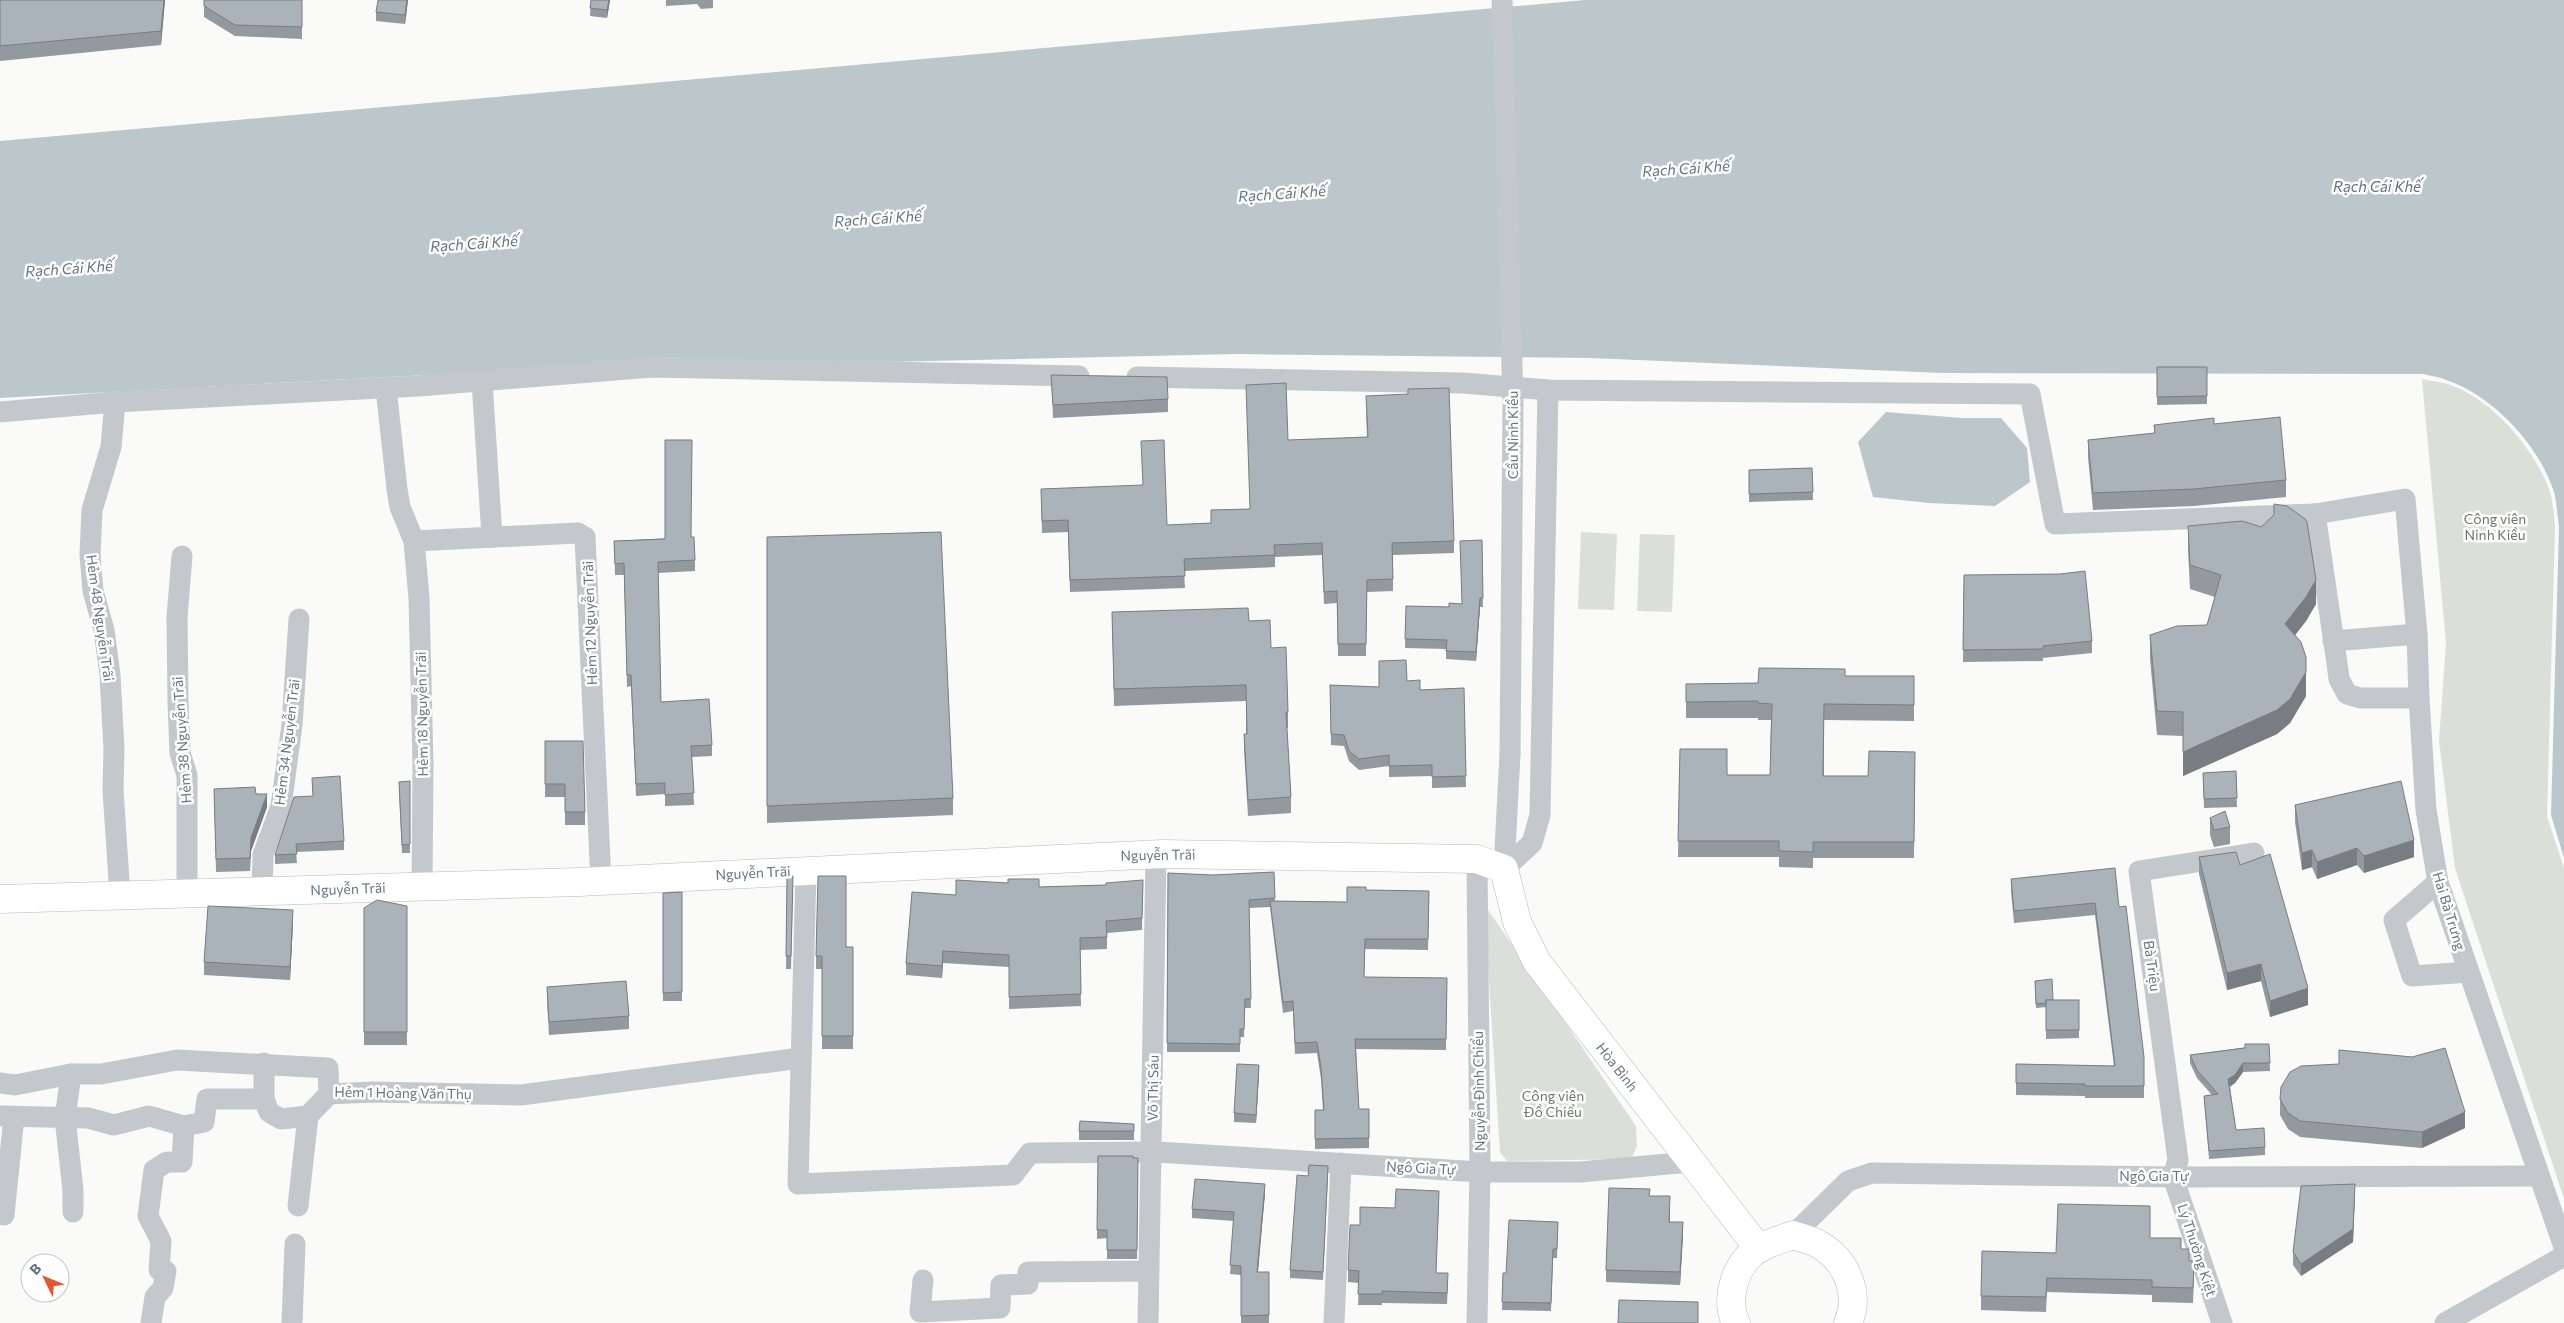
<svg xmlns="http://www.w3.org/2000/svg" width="2564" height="1323" viewBox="0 0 2564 1323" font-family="Commissioner,sans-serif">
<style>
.green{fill:#dadfd7}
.water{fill:#bbc7cb}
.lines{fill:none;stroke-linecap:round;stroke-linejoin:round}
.major-casing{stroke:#b5babe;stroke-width:29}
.minor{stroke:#c3c8cc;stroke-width:21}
.major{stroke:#fff;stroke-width:28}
.minor-bridge{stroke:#c3c8cc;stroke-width:21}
.wall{fill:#929a9f}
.shaded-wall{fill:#777d82}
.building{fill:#aab3b9;stroke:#777d82}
.labels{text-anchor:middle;stroke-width:5;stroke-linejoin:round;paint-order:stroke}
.street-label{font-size:14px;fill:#657683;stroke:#fff}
.park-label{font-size:14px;fill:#687a64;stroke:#fff}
.water-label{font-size:15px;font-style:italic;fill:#60757c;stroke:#fff}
</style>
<rect width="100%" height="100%" fill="#fafaf8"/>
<g class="green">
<path d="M2422,379c8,2 18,3 26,5 44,15 85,63 101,105 4,12 5,26 6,38l-8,289 17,52v331l-109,-331 -16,-127 7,-98z"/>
<path d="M1581,532l36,2 -3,76 -36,-1z"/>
<path d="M1640,534l35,1 -3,77 -35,-1z"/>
<path d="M1484,904l152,222 1,20 -6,13 -124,2 -7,-9z"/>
</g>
<g class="water">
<path d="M1585,0h979v858l-13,-43 8,-288c-2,-12 -2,-26 -6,-38 -15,-44 -59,-92 -104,-108 -8,-4 -18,-5 -26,-7l-481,-1 -352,-15 -354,-4 -397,9h-191l-648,35v-257z"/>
<path d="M1886,412l76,6h39l26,30 3,34 -35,24 -66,-3 -56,-6 -15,-55z"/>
</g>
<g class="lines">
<g class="major-casing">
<g id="major">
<path d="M0,899l579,-17 583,-28 315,5 27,10 13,53 20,40 222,287"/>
<path d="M1736,1323c-12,-25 0,-62 24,-75 11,-6 22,-9 33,-13 8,3 18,5 25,9 28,15 43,49 30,79"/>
</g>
</g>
<g class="minor">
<path d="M1137,377l326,6 85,7 482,4 25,130 260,-10 90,-15 12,135 2,64 7,112 12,72 126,365"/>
<path d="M482,381l10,156"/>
<path d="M386,388l11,101 3,18 14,34 5,57 4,167 -1,122"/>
<path d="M115,402l-4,45 -19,63 -2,45 3,36 11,39 6,45 4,74 -1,41 7,106"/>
<path d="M0,412l115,-10 303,-16 234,-19 427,9"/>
<path d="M2315,514l22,149 2,16 8,15 13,4h59"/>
<path d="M414,541l164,-8 7,4 16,345"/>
<path d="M182,556l-5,61 1,85 2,51 7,22v119"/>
<path d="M2333,641l84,-7"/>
<path d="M1477,859l3,313 -3,151"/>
<path d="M1504,869l28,-26 8,-28 8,-425"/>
<path d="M1504,869l6,-115"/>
<path d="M806,871l-8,313 215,-9 17,-22 127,-1 323,20h100l110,-10"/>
<path d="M2438,882l-44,38 18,56 57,-4"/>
<path d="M262,892l1,-37 18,-49 11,-81 7,-106"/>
<path d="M264,1063v36"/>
<path d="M71,1074l-6,44 8,72v22"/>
<path d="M0,1083l15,2 56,-11h30l76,-14 151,8 1,26 44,-2 148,3 279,-37"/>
<path d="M0,1116l88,2 26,7 35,-9 35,10 20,-4 3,-23h57l5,13 12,7 27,-3 21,-22"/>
<path d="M298,1206l10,-90"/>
<path d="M4,1215l10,-98"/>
<path d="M1793,1235l55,-54 24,-8 301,4 366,-1"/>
<path d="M923,1280l-3,32 80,-4 1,-23 27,-1v-12l121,-1"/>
<path d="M151,1323l4,-26 8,-9 3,-17 -7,-1 2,-29 -13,-25 6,-46 13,-8h15l2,-36"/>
<path d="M292,1323l3,-79"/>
<path d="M1148,1323l8,-469"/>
<path d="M1334,1323l7,-160"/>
<path d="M2222,1323l-49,-146 5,-17 -39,-289 115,-18"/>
<path d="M2445,1323l119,-67"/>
</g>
<use href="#major" class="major"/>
<path class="minor-bridge" d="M1502,0l11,403 -3,351"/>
</g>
<g class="wall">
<path d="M0,0h165l-4,45 -161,16z"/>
<path d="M204,0h98v39l-67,-3 -31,-19z"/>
<path d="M408,0l-3,24 -29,-3v-9z"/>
<path d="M591,0h19l-3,18 -17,-2z"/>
<path d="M666,0h47v8l-12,1 -4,-5 -31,2z"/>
<path d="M2157,367h50v37l-50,1z"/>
<path d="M1051,375l117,24v13l-115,6z"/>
<path d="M1366,408l88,133v12l-61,2v36l-26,1 -1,64h-28l-1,-53 -13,1 -2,-49 -47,2v10l-91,4 1,17 -115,4 -2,-60 -26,1 -1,-44 126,36 44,-2v-13l38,-1 39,-69 79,-3z"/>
<path d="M2214,424l72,56v17l-92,9 -101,4 -5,-53v-17l66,-7v-8z"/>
<path d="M1812,468l1,32 -64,2v-32z"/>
<path d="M2188,526l128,78 -10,17 -11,14 11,61 -16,27 -13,11 -94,42v-40l-26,-1 -7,-76v-24l57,-10 8,-28 -25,-8 -2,-39z"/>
<path d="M691,537l4,23v11l-37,2 3,129 51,43v11l-20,1 2,48 -29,1v-12l-29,2 -5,-110 -4,1 -3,-112h-9l-1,-34z"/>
<path d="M767,537l186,261v17l-186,8z"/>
<path d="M1482,540l1,67h-3l-4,54 -30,-2v-10l-41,-1 1,-42 43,1 13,-3z"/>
<path d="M1964,575l128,66v12l-49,5v3l-80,1z"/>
<path d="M1112,612l137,9 22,27 17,64v16h-1l4,69v16l-43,3 -4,-66v-16h2v-33l-132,5z"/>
<path d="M1845,676h69v45l-90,-1v56h44l47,-24 -1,106h-101v10l-34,-1v-10h-101l2,-108 47,26h43l1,-55h-13v-2h-72v-34l72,-1z"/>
<path d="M1407,681l13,9 44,-2 2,99 -34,1v-12l-43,1v-11l-30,4 -10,-9 -5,-15 -13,-1 -1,-60 49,2z"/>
<path d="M545,741l40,71v13h-20v-28h-20z"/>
<path d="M2236,771l1,36 -33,1 -1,-35z"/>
<path d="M312,778l32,63v9l-48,2 1,11 -22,1v-9l38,-59z"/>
<path d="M410,781v72h-8l-3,-63z"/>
<path d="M214,789l42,5 11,13 -16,44 -1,20 -34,1z"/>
<path d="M2295,805l119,52 -50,16 -7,-8 -40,14 -5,-12 -10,3 -7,-48z"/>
<path d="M2210,818l20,9v17l-16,3 -4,-12z"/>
<path d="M2199,857l41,8 68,140 -38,12 -9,-36 -34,9 -28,-116z"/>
<path d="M1274,872l1,29 72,1 19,-12 63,1 -1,59 -63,-1 -1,28 83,1 -1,72 -90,-1 3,60h10v39l-54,1v-39h8l-2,-31 -4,-26 -22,1 -2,-43 -10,2 -13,-106 -21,1 2,100h-6l-1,29h-4v15h-73l1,-179 45,2z"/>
<path d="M787,876l6,12 -2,81h-5z"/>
<path d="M2011,879l108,28 25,150v41h-59v-2l-69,-1v-31l98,2 -19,-151 -81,8 -3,-32z"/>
<path d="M1143,880l-1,50 -35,3v16l-27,1 1,56 -72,3v-42l-66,-4 -1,15 -36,-3v-12l133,-76 67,-2z"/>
<path d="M682,892v109h-19v-108z"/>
<path d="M407,906v139h-43v-137z"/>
<path d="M293,923l-3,57 -86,-5v-13z"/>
<path d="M846,947h7v102h-31v-80h-6v-13z"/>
<path d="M2035,981l18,19h26v38l-33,1v-32l-10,1z"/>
<path d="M547,987l82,29v13l-80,6 -2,-35z"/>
<path d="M2269,1044l1,27 -27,1 -8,11 -5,4 6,43 29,17v8l-56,4 -5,-63 8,-1 -15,-17 -7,-15v-8z"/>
<path d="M1259,1074l-3,49 -22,-1v-9z"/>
<path d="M2280,1099l185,29 -43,20 -122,-11 -12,-8 -8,-14z"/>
<path d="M1134,1124v16h-55v-9z"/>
<path d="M1098,1156l40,2 -1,101h-30v-21l-10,1z"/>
<path d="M1328,1175l-5,105 -33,-2v-8l18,-94z"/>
<path d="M1265,1193l-7,79h11v51h-28v-48l-11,-1 4,-53 -42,-3v-9z"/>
<path d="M1650,1196l20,13v13l13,13 -3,50 -74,-3v-12z"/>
<path d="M2355,1197l-2,45 -52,34 -8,-11v-13z"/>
<path d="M1439,1202l-3,71 12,11 -1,20 -65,-1v2h-24l1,-22 -11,-1v-12l12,-45 35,-17z"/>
<path d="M1558,1222l-1,36h-4l-2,53 -49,-1 1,-37h3z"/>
<path d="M2150,1238l31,11 8,12 5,17 -1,25 -41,-1v-7l-105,-3 -1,20 -65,-2v-14l75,-43z"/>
</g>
<g class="shaded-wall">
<path d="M164,0h1l-4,45v-14z"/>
<path d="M407,0h1l-3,24v-9z"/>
<path d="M609,0h1l-3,18v-8z"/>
<path d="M2316,580v24l-10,17 -21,27v-24z"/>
<path d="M1480,598v9l-4,54v-9z"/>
<path d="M2306,672v24l-16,27 -13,11 -94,42v-24z"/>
<path d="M267,794v13l-16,44 -1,20 1,-33z"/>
<path d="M2414,840v17l-50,16v-17z"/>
<path d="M2357,848v17l-40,14v-17z"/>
<path d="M2312,850v17l-10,3v-17z"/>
<path d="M293,910v13l-3,57v-13z"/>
<path d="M943,951v12l-1,15v-12z"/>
<path d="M2261,964v17l-34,9v-17z"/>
<path d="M2308,988v17l-38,12v-16z"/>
<path d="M2243,1063v9l-8,11 -7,4v-8z"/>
<path d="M1259,1065v9l-3,49v-8z"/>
<path d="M2465,1112v16l-43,20v-16z"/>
<path d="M1265,1184v9l-8,87v-8z"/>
<path d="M2355,1184l-2,58 -52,34v-12z"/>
<path d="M1683,1222v13l-3,50v-13z"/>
</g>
<g class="building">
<path d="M0,0h164l-3,31 -161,15z"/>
<path d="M204,0h98v27l-67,-2 -31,-19z"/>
<path d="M378,0h29l-2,15 -29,-3z"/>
<path d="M591,0h18l-2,10 -17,-2z"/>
<path d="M2157,367h50v29l-50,1z"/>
<path d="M1051,375l116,2 1,22 -115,6z"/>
<path d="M1286,383l2,57 80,-3 -2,-41 42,-2v-5l41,-1 5,153 -62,2 1,36 -26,1 -1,64h-28l-1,-53 -13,1 -2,-49 -48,2 1,10 -91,4 1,17 -115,4 -2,-60 -26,1 -1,-32 102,-4 -2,-44 23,-1 3,85 44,-2v-13l39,-1 -4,-124z"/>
<path d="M2280,417l6,63 -92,9 -101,4 -5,-53 67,-7 -1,-8 60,-7v6z"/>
<path d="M665,440h27l-1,97h3l1,23 -37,2 3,140 48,-3 3,46 -21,1 3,47 -29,2v-12l-29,1 -5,-109h-4l-3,-112 -9,1 -1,-23 51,-2z"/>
<path d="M1812,468l1,24 -64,2v-24z"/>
<path d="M2274,504l13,2 18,13 2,3 9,58 -10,17 -21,27 16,18 5,15v15l-16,27 -13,11 -94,42v-40l-26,-1 -7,-76 27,-9 30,-1 14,-50 -31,-10 -2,-39 54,-5 19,6 13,-12z"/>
<path d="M941,532l12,266 -186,8v-269z"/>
<path d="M1482,540l1,58h-3l-4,54 -30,-1 1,-11 -42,-1 1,-33 43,1v-4l13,1 -2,-63z"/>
<path d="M2085,571l7,70 -49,5v3l-80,1 1,-75 96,-1z"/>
<path d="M1248,608l1,13 21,-1 1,28 15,-1 2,65h-2l5,85 -43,3 -4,-66h3l-1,-49 -132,4 -2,-77z"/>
<path d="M1406,660l1,21 13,-1v10l44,-2 2,88 -34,1v-12l-43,1v-11l-30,4 -10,-8 -5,-16 -13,-1 -1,-49 49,2v-26z"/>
<path d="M1759,668l86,1v7h69v29l-90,-1 -1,72h45l1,-25 46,1 -1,90h-101v10l-34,-1v-10h-101l2,-92h47v26h43l2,-71 -14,-1v-2l-72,1v-18l72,-1z"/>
<path d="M545,741h38l2,71h-20v-28h-20z"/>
<path d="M2236,771l1,27 -33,1 -1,-26z"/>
<path d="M340,776l4,65 -48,3 1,10 -22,1 19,-58 19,-1 -1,-18z"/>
<path d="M410,781v63l-8,1 -3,-63z"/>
<path d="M2401,781l13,59 -50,16 -7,-8 -40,14 -5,-12 -10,3 -7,-48z"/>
<path d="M255,787l1,7h11l-16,44 -1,20 -34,1 -2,-70z"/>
<path d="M2225,811l5,16 -16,3 -4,-12z"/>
<path d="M2236,852l4,13 30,-11 38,134 -38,13 -9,-37 -34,9 -28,-116z"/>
<path d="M2115,868l4,39 7,-1 18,151v29h-59v-2l-69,-1v-19l99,2 -20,-163 -81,8 -3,-32z"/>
<path d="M1274,872l1,26 -26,2 2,99h-6l-1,30h-4v15l-73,-1 1,-170 45,2z"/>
<path d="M787,876h6l-2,80h-5z"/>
<path d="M818,876h28v71h7v89h-31v-80h-6z"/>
<path d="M1008,879h31v8l67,-2v-2l37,-3 -1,38 -36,3 1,16 -27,1 1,56 -72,3v-42l-66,-4 -1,15 -36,-3 6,-71 44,3v-15l52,3z"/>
<path d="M1347,887h19v3l63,1 -1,48h-63l-1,38 83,1 -1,61h-91l4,70h10v29l-54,1v-29h9l-3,-42 -4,-26 -22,1 -2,-42 -10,1 -13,-101 77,1z"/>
<path d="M682,892v100l-19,1v-100z"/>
<path d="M377,900l30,6v126h-43v-124z"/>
<path d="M208,906l85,4 -3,57 -86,-5z"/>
<path d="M2052,979l1,21h-7v3l-10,1 -1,-23z"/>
<path d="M626,981l3,35 -80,6 -2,-35z"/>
<rect x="2046" y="1000" width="33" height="30"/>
<path d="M2245,1044h24l1,19h-27l-8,12 -7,4 8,51 28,-2 1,19 -56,4 -5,-55 14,-2 -21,-24 -7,-15 55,-7z"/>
<path d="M2445,1048l20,64 -43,20 -122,-11 -12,-8 -8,-14 1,-12 9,-15 11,-6 38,-2v-14l73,7z"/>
<path d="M1237,1064l22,1 -3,50 -22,-2z"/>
<path d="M1080,1121l54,3v7h-55z"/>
<path d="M1098,1156h35v2h5l-1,92h-30v-20h-10z"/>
<path d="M1309,1165l19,1 -5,106 -33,-2 7,-95 11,1z"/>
<path d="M1195,1179l70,5 -8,88h12v43l-28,1v-50l-11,-1 4,-53 -42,-3z"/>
<path d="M2355,1184l-2,45 -52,35 -8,-12 8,-66z"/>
<path d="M1609,1188l41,1 -1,7h21l-1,26h14l-3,50 -74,-2z"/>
<path d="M1396,1189l43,2 -3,82h12l-1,20 -65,-2v3h-24l1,-23 -11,-1 2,-45h10v-18l35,1z"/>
<path d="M2058,1204l92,2v32h31v11h8v12h4l1,3 -1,24 -41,-1v-7l-105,-2 -1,19 -65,-1 1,-45 74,2z"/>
<path d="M1509,1220l49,2 -1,27h-4l-2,54 -49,-1 1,-29h3z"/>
<path d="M1619,1300l79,2v21h-80z"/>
</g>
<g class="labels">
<g class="street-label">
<text transform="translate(1513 435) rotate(-90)" y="5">Cầu Ninh Kiều</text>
<text transform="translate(100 618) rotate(82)" y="5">Hẻm 48 Nguyễn Trãi</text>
<text transform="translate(590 623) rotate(-92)" y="5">Hẻm 12 Nguyễn Trãi</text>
<text transform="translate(422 714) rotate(-91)" y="5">Hẻm 18 Nguyễn Trãi</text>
<text transform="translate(182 740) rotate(-94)" y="5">Hẻm 38 Nguyễn Trãi</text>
<text transform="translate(287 742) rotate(-83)" y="5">Hẻm 34 Nguyễn Trãi</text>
<text transform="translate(1158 855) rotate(-1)" y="5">Nguyễn Trãi</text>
<text transform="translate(753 873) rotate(-3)" y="5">Nguyễn Trãi</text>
<text transform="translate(348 889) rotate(-2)" y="5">Nguyễn Trãi</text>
<text transform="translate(2449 911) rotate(73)" y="5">Hai Bà Trưng</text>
<text transform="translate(2152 966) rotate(82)" y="5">Bà Triệu</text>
<text transform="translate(1617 1067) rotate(52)" y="5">Hòa Bình</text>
<text transform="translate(1153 1088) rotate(-89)" y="5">Võ Thị Sáu</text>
<text transform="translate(1479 1091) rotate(-91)" y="5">Nguyễn Đình Chiểu</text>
<text transform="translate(403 1093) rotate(1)" y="5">Hẻm 1 Hoàng Văn Thụ</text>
<text transform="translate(1421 1168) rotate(3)" y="5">Ngô Gia Tự</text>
<text x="2154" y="1181">Ngô Gia Tự</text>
<text transform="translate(2197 1250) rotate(72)" y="5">Lý Thường Kiệt</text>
</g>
<g class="park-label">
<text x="2495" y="524">Công viên<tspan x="2495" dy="16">Ninh Kiều</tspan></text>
<text x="1553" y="1101">Công viên<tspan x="1553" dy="16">Đồ Chiểu</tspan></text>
</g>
<g class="water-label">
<text transform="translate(1686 169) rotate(-4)" y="5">Rạch Cái Khế</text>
<text x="2377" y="192">Rạch Cái Khế</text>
<text transform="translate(1282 194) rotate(-4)" y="5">Rạch Cái Khế</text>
<text transform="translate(878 219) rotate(-4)" y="5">Rạch Cái Khế</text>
<text transform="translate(474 244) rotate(-4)" y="5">Rạch Cái Khế</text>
<text transform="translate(69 269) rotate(-4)" y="5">Rạch Cái Khế</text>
</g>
</g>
<g transform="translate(45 1278) rotate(313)"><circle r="24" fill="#ffffff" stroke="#c1c8cd"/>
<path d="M0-4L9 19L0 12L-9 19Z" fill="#e4572e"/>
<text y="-8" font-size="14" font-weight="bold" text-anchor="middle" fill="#657683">B</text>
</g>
</svg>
